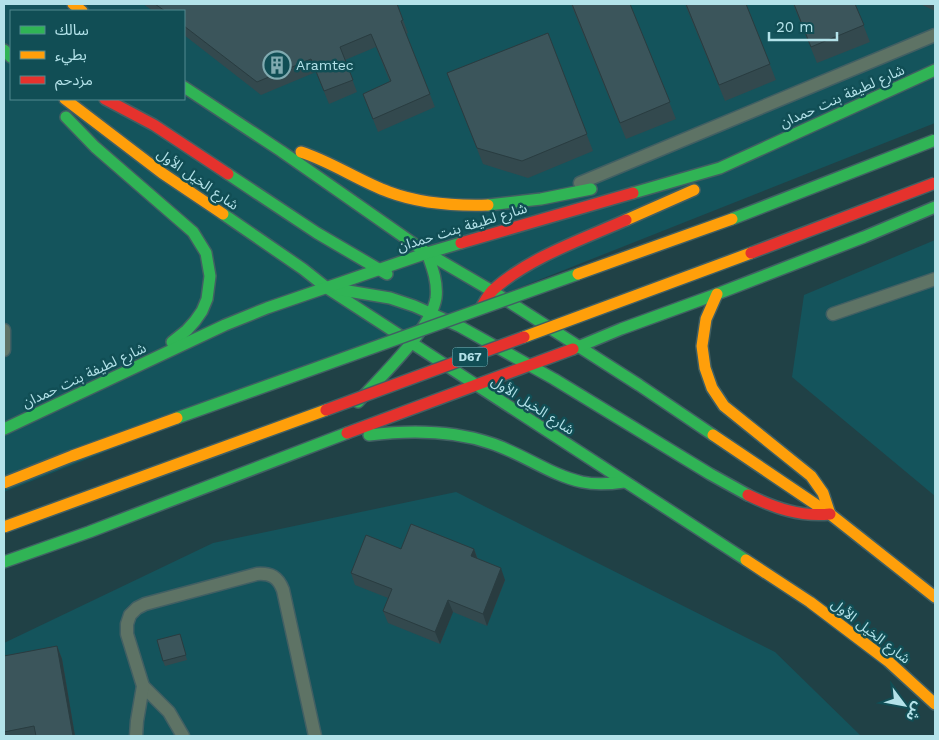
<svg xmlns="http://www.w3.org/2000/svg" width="939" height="740" viewBox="0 0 939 740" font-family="'Work Sans','Noto Sans Arabic',sans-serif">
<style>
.built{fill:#14545c;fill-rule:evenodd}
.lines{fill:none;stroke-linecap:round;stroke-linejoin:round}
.lane-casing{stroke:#415f63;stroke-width:15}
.fast-casing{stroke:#415f63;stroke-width:14}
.slow-casing{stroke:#415f63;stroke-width:14}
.jam-casing{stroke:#415f63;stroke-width:14}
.lane{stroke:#5e7365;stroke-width:12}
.fast{stroke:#30b455;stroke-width:11}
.slow{stroke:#ff9f0a;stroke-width:11}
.jam{stroke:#e5322d;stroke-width:11}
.fast-bridge-casing{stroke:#415f63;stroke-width:14;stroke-linecap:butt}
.slow-bridge-casing{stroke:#415f63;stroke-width:14;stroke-linecap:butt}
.jam-bridge-casing{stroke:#415f63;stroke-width:14;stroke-linecap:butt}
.fast-bridge{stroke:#30b455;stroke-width:11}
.slow-bridge{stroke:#ff9f0a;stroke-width:11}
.jam-bridge{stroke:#e5322d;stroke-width:11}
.wall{fill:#33494e}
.shaded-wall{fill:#293c40}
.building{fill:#3b555b;stroke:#293c40}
.labels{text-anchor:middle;stroke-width:5;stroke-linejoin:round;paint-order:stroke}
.shield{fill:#114e55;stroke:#82b6bd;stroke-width:1}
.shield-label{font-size:12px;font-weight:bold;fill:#b3e2e9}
.poi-label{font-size:14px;fill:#b3e2e9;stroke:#114e55;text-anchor:start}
.street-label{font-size:14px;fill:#b3e2e9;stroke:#114e55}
</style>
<rect width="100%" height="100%" fill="#204146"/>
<g class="built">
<path d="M4,4h931v119l-931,369zM11,11h173v88h-173z"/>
<path d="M935,240v256l-143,-119 12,-82z"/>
<path d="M456,492l319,160 86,84h-857v-93l209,-100z"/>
</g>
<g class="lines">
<g class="lane-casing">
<g id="lane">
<path d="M580,183l355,-148"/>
<path d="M833,314l102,-35"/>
<path d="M4,330v20"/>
<path d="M143,686l26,26 14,24"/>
<path d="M136,736l1,-15 6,-35 -16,-52v-10l3,-9 7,-7 8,-4 112,-30c14,-1 21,3 26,16l32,146"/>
</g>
</g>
<g class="fast-casing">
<g id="fast">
<path d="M4,50l7,7"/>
<path d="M184,87l97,64 146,102 65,38 147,94 74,50"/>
<path d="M66,117l29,30 98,85 13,21 4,23 -3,23 -5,12 -7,10 -8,9 -15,12"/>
<path d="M228,174l89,59 70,41"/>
<path d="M633,193l87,-25 215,-98"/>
<path d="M488,205l53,-6 50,-10"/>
<path d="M223,214l80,55 24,19 419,272"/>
<path d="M336,289l54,9 24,8 45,20 95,53 156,95 38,21"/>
<path d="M573,349l48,-20 96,-35 147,-57 71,-30"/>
<path d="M358,402c22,-25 73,-72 78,-104 2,-16 -4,-31 -9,-45"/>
<path d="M4,429l221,-104 42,-17 160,-55 34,-10"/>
<path d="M369,435c41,-5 82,-5 121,8 32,10 60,32 92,39 14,3 28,2 42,0"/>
<path d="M4,562l85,-30 258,-99"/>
</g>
</g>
<g class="slow-casing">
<g id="slow">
<path d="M73,4l9,7"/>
<path d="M65,99l97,74 61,41"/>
<path d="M301,152c31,10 58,29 88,40 32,12 65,14 99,13"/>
<path d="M626,220l68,-30"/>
<path d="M717,294l-11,25 -4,27 3,22 7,20 12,18 87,70 12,17 7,21"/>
<path d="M713,435l117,79 105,83"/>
<path d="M746,560l64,42 78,59 47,43"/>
</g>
</g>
<g class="jam-casing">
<g id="jam">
<path d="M105,99l49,26 74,49"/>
<path d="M461,243l172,-50"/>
<path d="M482,306c3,-5 7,-12 11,-16 35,-32 90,-51 133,-70"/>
<path d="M347,433l226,-84"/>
<path d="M748,495c27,13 52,22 82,19"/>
</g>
</g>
<use href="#lane" class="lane"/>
<use href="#fast" class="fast"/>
<use href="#slow" class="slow"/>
<use href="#jam" class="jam"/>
<g class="fast-bridge-casing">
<g id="fast-bridge">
<path d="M732,219l203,-79"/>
<path d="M177,418l401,-144"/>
</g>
</g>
<g class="slow-bridge-casing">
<g id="slow-bridge">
<path d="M578,274l154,-55"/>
<path d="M524,337l227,-84"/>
<path d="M4,483l68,-27 105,-38"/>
<path d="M4,527l322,-117"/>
</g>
</g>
<g class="jam-bridge-casing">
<g id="jam-bridge">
<path d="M751,253l184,-70"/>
<path d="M326,410l198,-73"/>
</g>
</g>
<use href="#fast-bridge" class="fast-bridge"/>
<use href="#slow-bridge" class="slow-bridge"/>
<use href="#jam-bridge" class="jam-bridge"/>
</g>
<g class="wall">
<path d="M143,4h254l11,29 -2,1 29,73 -57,25 -15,-38 27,-12 -14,-35 -31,13 12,32 -28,12 -13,-32 -55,23 -77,-60v-24h-31z"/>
<path d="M571,4h59l46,115 -50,20z"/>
<path d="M685,4h61l30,76 -51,21z"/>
<path d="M793,4h62l15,38 -53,21z"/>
<path d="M920,4h15v7z"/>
<path d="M548,33l45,118 -65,27 -45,-14 -36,-91z"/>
<path d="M401,549h73l4,10 27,21 -18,46 -34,-14 -13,32 -52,-21 -5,-12 5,-13 -33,-13 -4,-12z"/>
<path d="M180,634l7,26 -22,6 -2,-5z"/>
<path d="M57,646l5,13 13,77h-71v-80z"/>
</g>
<g class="shaded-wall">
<path d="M474,549l4,12 -7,-5z"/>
<path d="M501,568l4,12 -18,46 -4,-12z"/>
<path d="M448,600l5,12 -13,32 -5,-12z"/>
<path d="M57,646l5,13 13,77h-2z"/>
</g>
<g class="building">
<path d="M155,4h242l6,16 -2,1 29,73 -57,25 -10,-25 28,-13 -20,-47 -31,13 13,33 -29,11 -13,-32 -54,23 -73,-56v-15h-19z"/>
<path d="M572,4h58l40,98 -50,21z"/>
<path d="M686,4h60l24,60 -51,21z"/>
<path d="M794,4h61l9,21 -53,22z"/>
<path d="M548,33l39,101 -65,27 -45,-13 -30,-75z"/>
<path d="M411,524l63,25 -3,7 30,12 -18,46 -35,-14 -13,32 -52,-21 9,-22 -41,-16 15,-38 35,14z"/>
<path d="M180,634l6,21 -23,6 -6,-21z"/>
<path d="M57,646l16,90h-37l-2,-10 -30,6v-76z"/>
</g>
<defs>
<g id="building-ring" transform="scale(1.4375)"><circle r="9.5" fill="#114e55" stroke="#80aab0" stroke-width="1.5"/><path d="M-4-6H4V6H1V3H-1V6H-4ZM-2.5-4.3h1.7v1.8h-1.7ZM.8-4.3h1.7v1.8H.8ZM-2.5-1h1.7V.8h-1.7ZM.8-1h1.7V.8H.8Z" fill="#80aab0"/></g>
</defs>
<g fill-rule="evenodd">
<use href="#building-ring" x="277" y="65"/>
</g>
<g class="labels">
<rect class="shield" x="452.5" y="347.5" width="35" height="19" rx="4"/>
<g class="shield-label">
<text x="470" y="361">D67</text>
</g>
<g class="poi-label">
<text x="296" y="70">Aramtec</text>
</g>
<g class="street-label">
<text transform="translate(842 96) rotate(-24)" y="5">شارع لطيفة بنت حمدان</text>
<text transform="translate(198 179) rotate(35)" y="5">شارع الخيل الأول</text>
<text transform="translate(462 227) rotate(-17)" y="5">شارع لطيفة بنت حمدان</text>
<text transform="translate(84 375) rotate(-25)" y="5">شارع لطيفة بنت حمدان</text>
<text transform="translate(533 405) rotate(33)" y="5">شارع الخيل الأول</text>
<text transform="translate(871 631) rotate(38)" y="5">شارع الخيل الأول</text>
</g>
</g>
<rect width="939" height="740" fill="none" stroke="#b3e2e9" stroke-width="10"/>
<rect x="10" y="10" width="175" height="90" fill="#114e55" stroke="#528990"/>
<rect x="20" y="26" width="25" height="8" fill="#30b455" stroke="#528990"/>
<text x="55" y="35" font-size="15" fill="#b3e2e9">سالك</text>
<rect x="20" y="51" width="25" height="8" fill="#ff9f0a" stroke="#528990"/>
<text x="55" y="60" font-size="15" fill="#b3e2e9">بطيء</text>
<rect x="20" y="76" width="25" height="8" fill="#e5322d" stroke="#528990"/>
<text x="55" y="85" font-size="15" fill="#b3e2e9">مزدحم</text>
<g transform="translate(904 705) rotate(122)" stroke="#114e55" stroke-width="4" paint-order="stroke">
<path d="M0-4L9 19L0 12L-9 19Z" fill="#b3e2e9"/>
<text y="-8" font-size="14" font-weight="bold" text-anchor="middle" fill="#b3e2e9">ش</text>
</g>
<path d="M769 32v8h68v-8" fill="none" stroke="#b3e2e9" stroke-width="2.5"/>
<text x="776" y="32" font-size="15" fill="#b3e2e9" stroke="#114e55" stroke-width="4" paint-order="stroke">20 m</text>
</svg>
